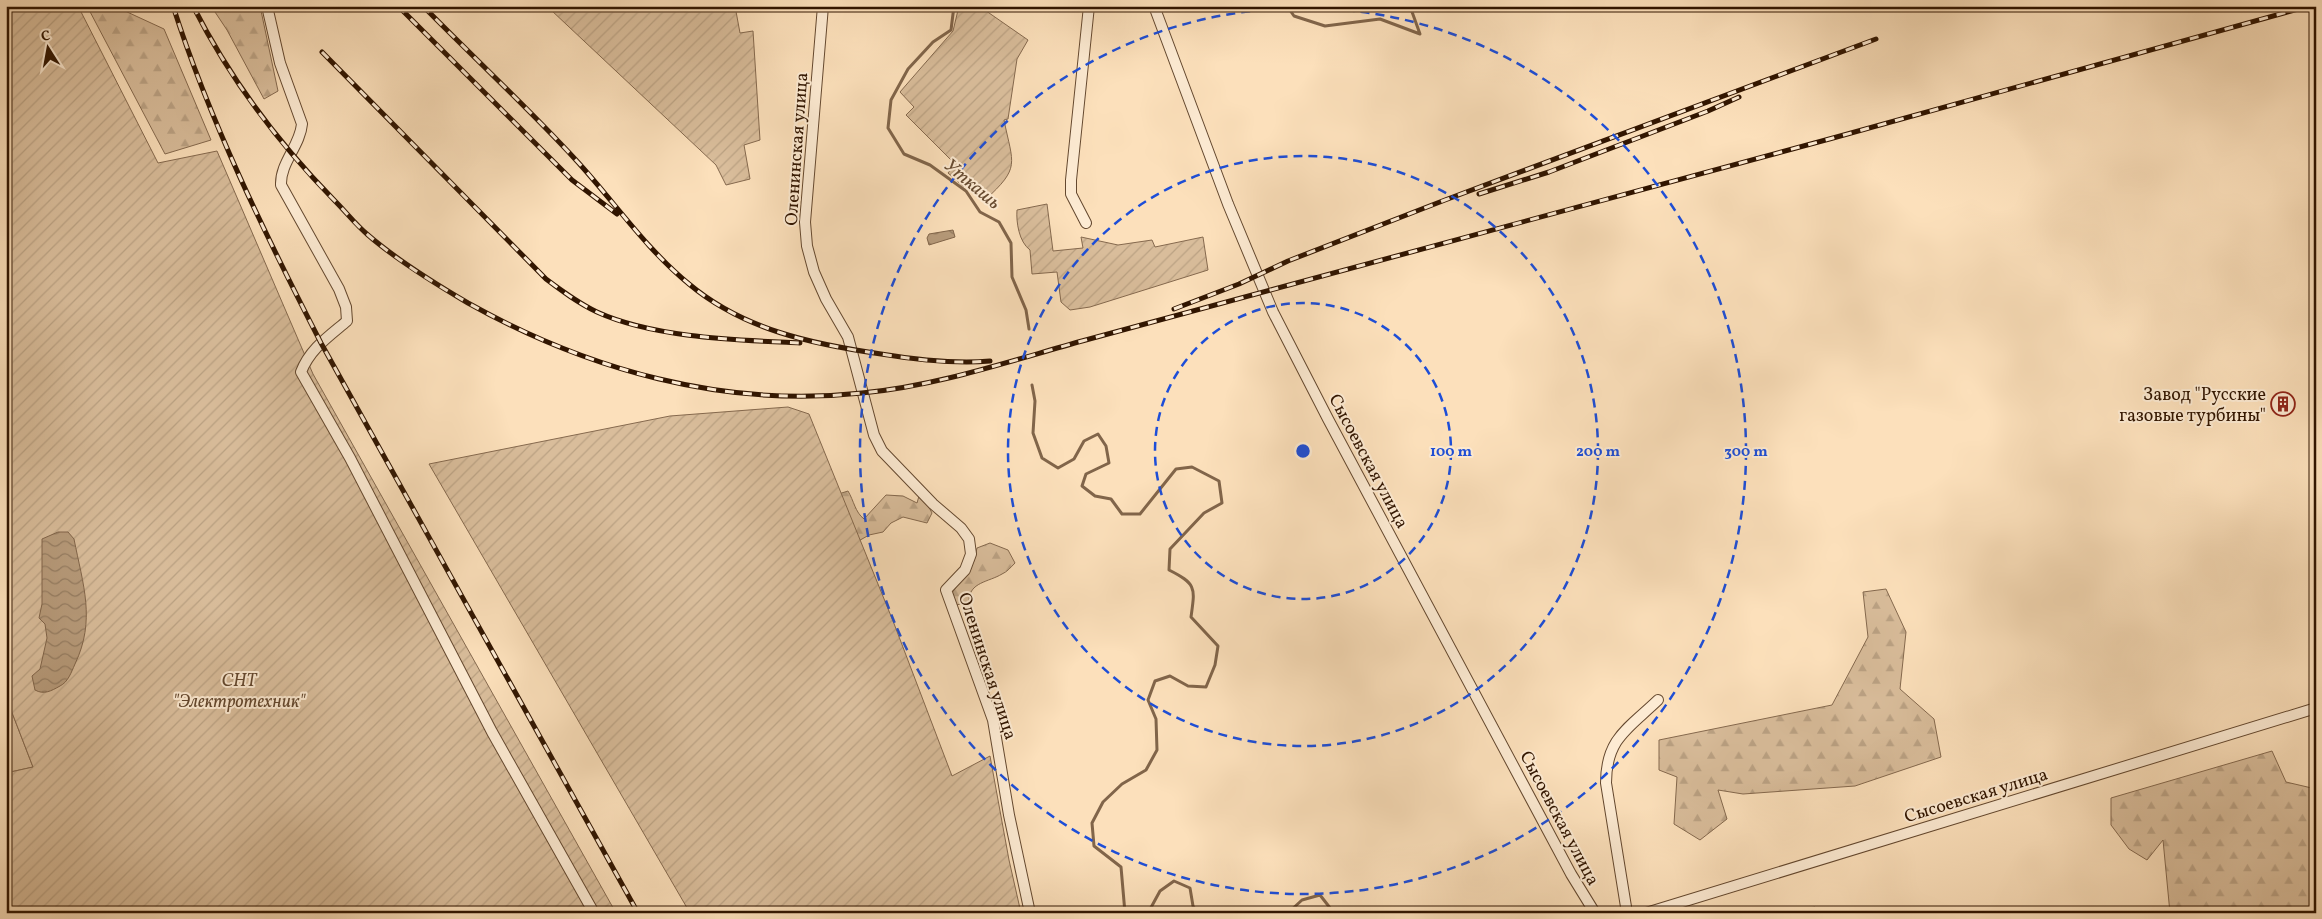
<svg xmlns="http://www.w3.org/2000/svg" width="2322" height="919" viewBox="0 0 2322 919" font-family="Vollkorn,serif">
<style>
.grass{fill:#d9bd9b;stroke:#85694e}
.forest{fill:url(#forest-firs);stroke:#85694e}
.garden{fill:url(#garden-furrows);stroke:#85694e}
.water{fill:url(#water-waves);stroke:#81654a}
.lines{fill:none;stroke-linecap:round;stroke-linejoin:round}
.stream{stroke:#81654a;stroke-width:3}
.street-casing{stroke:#64482f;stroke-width:12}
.street{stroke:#fdebd3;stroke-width:10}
.rail-casing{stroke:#311500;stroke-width:5}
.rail{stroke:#fdebd3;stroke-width:3;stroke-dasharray:9;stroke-linecap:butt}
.ring{fill:none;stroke:#1d4ed8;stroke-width:2.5;stroke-dasharray:9 6}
.labels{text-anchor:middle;stroke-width:4;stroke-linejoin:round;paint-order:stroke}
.street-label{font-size:18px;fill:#311500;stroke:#fdebd3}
.poi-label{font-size:18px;fill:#311500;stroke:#fdebd3;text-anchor:end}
.park-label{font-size:18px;font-style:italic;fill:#63472e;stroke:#fdebd3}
.water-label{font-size:19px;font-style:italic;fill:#674b31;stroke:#fdebd3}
.centre{fill:#1d4ed8;stroke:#fdebd3;stroke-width:2.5}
.ring-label{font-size:15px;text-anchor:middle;font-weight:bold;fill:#1d4ed8;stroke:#fdebd3;stroke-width:4;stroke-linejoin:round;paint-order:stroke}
</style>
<defs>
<pattern id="forest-firs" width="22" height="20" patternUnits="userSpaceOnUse" patternTransform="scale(1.25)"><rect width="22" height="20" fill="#d9bd9b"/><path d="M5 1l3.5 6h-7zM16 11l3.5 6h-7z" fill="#bba284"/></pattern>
<pattern id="garden-furrows" width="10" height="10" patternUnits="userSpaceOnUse" patternTransform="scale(1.25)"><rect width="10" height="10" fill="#d9bd9b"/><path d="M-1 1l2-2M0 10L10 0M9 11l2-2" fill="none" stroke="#bba284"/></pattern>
<pattern id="water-waves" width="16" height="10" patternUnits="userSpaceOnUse" patternTransform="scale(1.25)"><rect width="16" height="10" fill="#b79b7b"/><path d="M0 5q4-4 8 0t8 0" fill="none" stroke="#957d62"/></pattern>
</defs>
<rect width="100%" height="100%" fill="#fce0bb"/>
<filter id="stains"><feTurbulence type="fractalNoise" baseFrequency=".004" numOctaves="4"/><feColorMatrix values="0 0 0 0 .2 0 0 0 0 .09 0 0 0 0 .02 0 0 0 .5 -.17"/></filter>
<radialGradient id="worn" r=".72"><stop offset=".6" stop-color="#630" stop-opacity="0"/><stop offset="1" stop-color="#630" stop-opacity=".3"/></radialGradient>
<path class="grass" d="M6,697l27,70 -27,6z"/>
<g class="forest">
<path d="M87,6h40l-2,5 39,18 47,111 -46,14z"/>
<path d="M211,6h49l18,85 -14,8 -37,-69z"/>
<path d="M848,491c6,10 7,21 16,28l22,-24 17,1 14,7 2,-7 6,4 7,13 -5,10 -24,-6 -12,6 -8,9 -14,3 -14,8 -26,-46z"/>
<path d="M990,543l18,7 7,13c-4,4 -8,9 -13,11 -13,8 -33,8 -33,27l-12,4 -5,-12 22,-32 3,-13z"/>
<path d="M1886,589l20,43 -6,57 34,30 7,38 -86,29 -112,8 -25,-4 9,29 -27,21 -26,-16 3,-47 -18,-7v-30l173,-35 36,-68 -5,-45z"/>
<path d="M2272,751l14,31 30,7v124h-146l-7,-73 -16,20 -18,-11 -18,-24v-27z"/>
<path d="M1815,907l4,6h-37z"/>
</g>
<g class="garden">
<path d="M6,6h72l80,157 59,-12 96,223 303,539h-610v-140l27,-6 -27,-70z"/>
<path d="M556,6h179l5,27 13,-2 7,109 -16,5 6,34 -24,6 -10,-20 -165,-155z"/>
<path d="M959,6h20l49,34 -11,19 -9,60 -4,1c9,45 17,47 -19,80l-15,-19 -6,6 -16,-14 7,-9 -49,-49 8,-8 -14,-15 53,-61z"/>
<path d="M1047,204l6,47 30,-3 -2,-11 37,8 34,-5 3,7 48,-10 5,33 -118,37 -20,3 -9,-8 -4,-30 -25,2 -2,-24c-11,-8 -14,-28 -13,-40z"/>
<path d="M788,407l21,7 84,207 59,155 38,-20 19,104 12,53h-331l-261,-449 241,-48z"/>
</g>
<g class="water">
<path d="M953,230l2,7 -26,8 -2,-7 2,-4z"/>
<path d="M58,532h10l6,7c9,46 22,81 1,125 -4,9 -7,18 -15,22 -9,5 -16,9 -25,4l-3,-14 8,-7 7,-31 -2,-14 -6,-6 3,-14v-65z"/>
</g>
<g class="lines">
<g class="stream">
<path d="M954,6l-3,24 -18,12 -25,27 -17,31 -3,28 16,26 26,11 36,26 14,21 19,10 12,21 1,34 14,33 3,19"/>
<path d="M1287,6l7,10 31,10 55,-7 40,15 -9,-25 12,-3"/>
<path d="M1032,385l3,16 -2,32 9,25 16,10 16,-9 10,-18 14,-7 8,12 3,17 -23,11 -4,12 13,10 16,3 11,15h18l36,-45 16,-2 27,14 3,22 -18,10 -34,36 -1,21c28,14 26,18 22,47l27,29 -3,19 -9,22 -18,-1 -18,-10 -15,5 -7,19 8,19 1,31 -11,20 -24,14 -19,18 -11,21 2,23 27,21 4,46"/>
<path d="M1148,913l12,-22 14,-10 16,7 3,18 5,7"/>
<path d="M1288,913l14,-13 18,-5 14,18"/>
</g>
<g class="street-casing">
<g id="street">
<path d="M267,6l13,57 22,61c-2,22 -22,39 -21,61l58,104 7,18 1,14c-19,16 -37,28 -46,51l49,86 142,274 102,181"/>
<path d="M823,6l-18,216 2,24 7,26 12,27 22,38 26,98 8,16 51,53 28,24 8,11 2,15 -6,16 -19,20 47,130 16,95 21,98"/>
<path d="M1154,6l74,198 45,108 55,107 243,455 24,39"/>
<path d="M1086,223l-15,-29v-14l18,-174"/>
<path d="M1627,913l-21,-130c0,-45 23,-55 52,-83"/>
<path d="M1646,913l670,-205"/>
</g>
</g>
<use href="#street" class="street"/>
<g class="rail-casing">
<g id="rail">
<path d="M173,6c37,116 92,228 148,337l317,570"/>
<path d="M193,6c37,73 85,137 142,195 11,11 21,24 33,34 30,26 66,48 100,68 120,67 256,105 394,90 75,-7 148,-32 220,-52l751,-203 476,-132"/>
<path d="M398,6l174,174 45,34"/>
<path d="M423,6c50,51 103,100 152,153 38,41 70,89 114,125 55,46 123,60 192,70 37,6 72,10 109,7"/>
<path d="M322,52l224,227c16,12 32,24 51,33 57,26 140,28 203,31"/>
<path d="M1479,194l70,-22 159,-61 31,-14"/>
<path d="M1174,309l65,-25 49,-23 157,-61 431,-161"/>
</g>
</g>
<use href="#rail" class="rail"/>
</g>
<g class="ring">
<circle cx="1303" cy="451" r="148"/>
<circle cx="1303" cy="451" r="295"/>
<circle cx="1303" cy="451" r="443"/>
</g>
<defs>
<g id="building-ring" transform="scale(1.25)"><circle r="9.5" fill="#fdebd3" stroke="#8f2418" stroke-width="1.5"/><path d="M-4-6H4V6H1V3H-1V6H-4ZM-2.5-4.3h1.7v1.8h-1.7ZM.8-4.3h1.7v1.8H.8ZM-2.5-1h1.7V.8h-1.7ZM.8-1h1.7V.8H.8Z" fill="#8f2418"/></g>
</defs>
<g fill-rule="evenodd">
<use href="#building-ring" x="2283" y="404"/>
</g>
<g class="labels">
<g class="street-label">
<text transform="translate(796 149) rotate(-86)" y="6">Оленинская улица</text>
<text transform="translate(1369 461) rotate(62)" y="6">Сысоевская улица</text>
<text transform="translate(988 666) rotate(72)" y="6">Оленинская улица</text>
<text transform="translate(1976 795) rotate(-17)" y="6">Сысоевская улица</text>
<text transform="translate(1560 818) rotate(62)" y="6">Сысоевская улица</text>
</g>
<g class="poi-label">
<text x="2266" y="400">Завод "Русские<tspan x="2266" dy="21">газовые турбины"</tspan></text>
</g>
<g class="park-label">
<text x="239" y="686">СНТ<tspan x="239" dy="21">"Электротехник"</tspan></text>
</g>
<g class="water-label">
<text transform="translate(973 183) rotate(40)" y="7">Уткашь</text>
</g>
</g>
<circle cx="1303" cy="451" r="8" class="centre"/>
<g class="ring-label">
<text x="1451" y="456">100 m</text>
<text x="1598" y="456">200 m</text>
<text x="1746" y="456">300 m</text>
</g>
<rect width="2322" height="919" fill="none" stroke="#fce0bb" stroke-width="25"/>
<rect x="8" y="8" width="2307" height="904" fill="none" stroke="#311500" stroke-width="2.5"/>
<rect x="12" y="12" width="2297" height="894" fill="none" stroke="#311500"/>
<g transform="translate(48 48) rotate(349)" stroke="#fdebd3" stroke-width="4" paint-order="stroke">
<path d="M0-4L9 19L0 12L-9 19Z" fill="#311500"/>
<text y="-8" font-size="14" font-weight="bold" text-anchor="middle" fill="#311500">С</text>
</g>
<rect width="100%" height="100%" filter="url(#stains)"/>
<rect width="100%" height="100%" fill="url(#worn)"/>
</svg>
